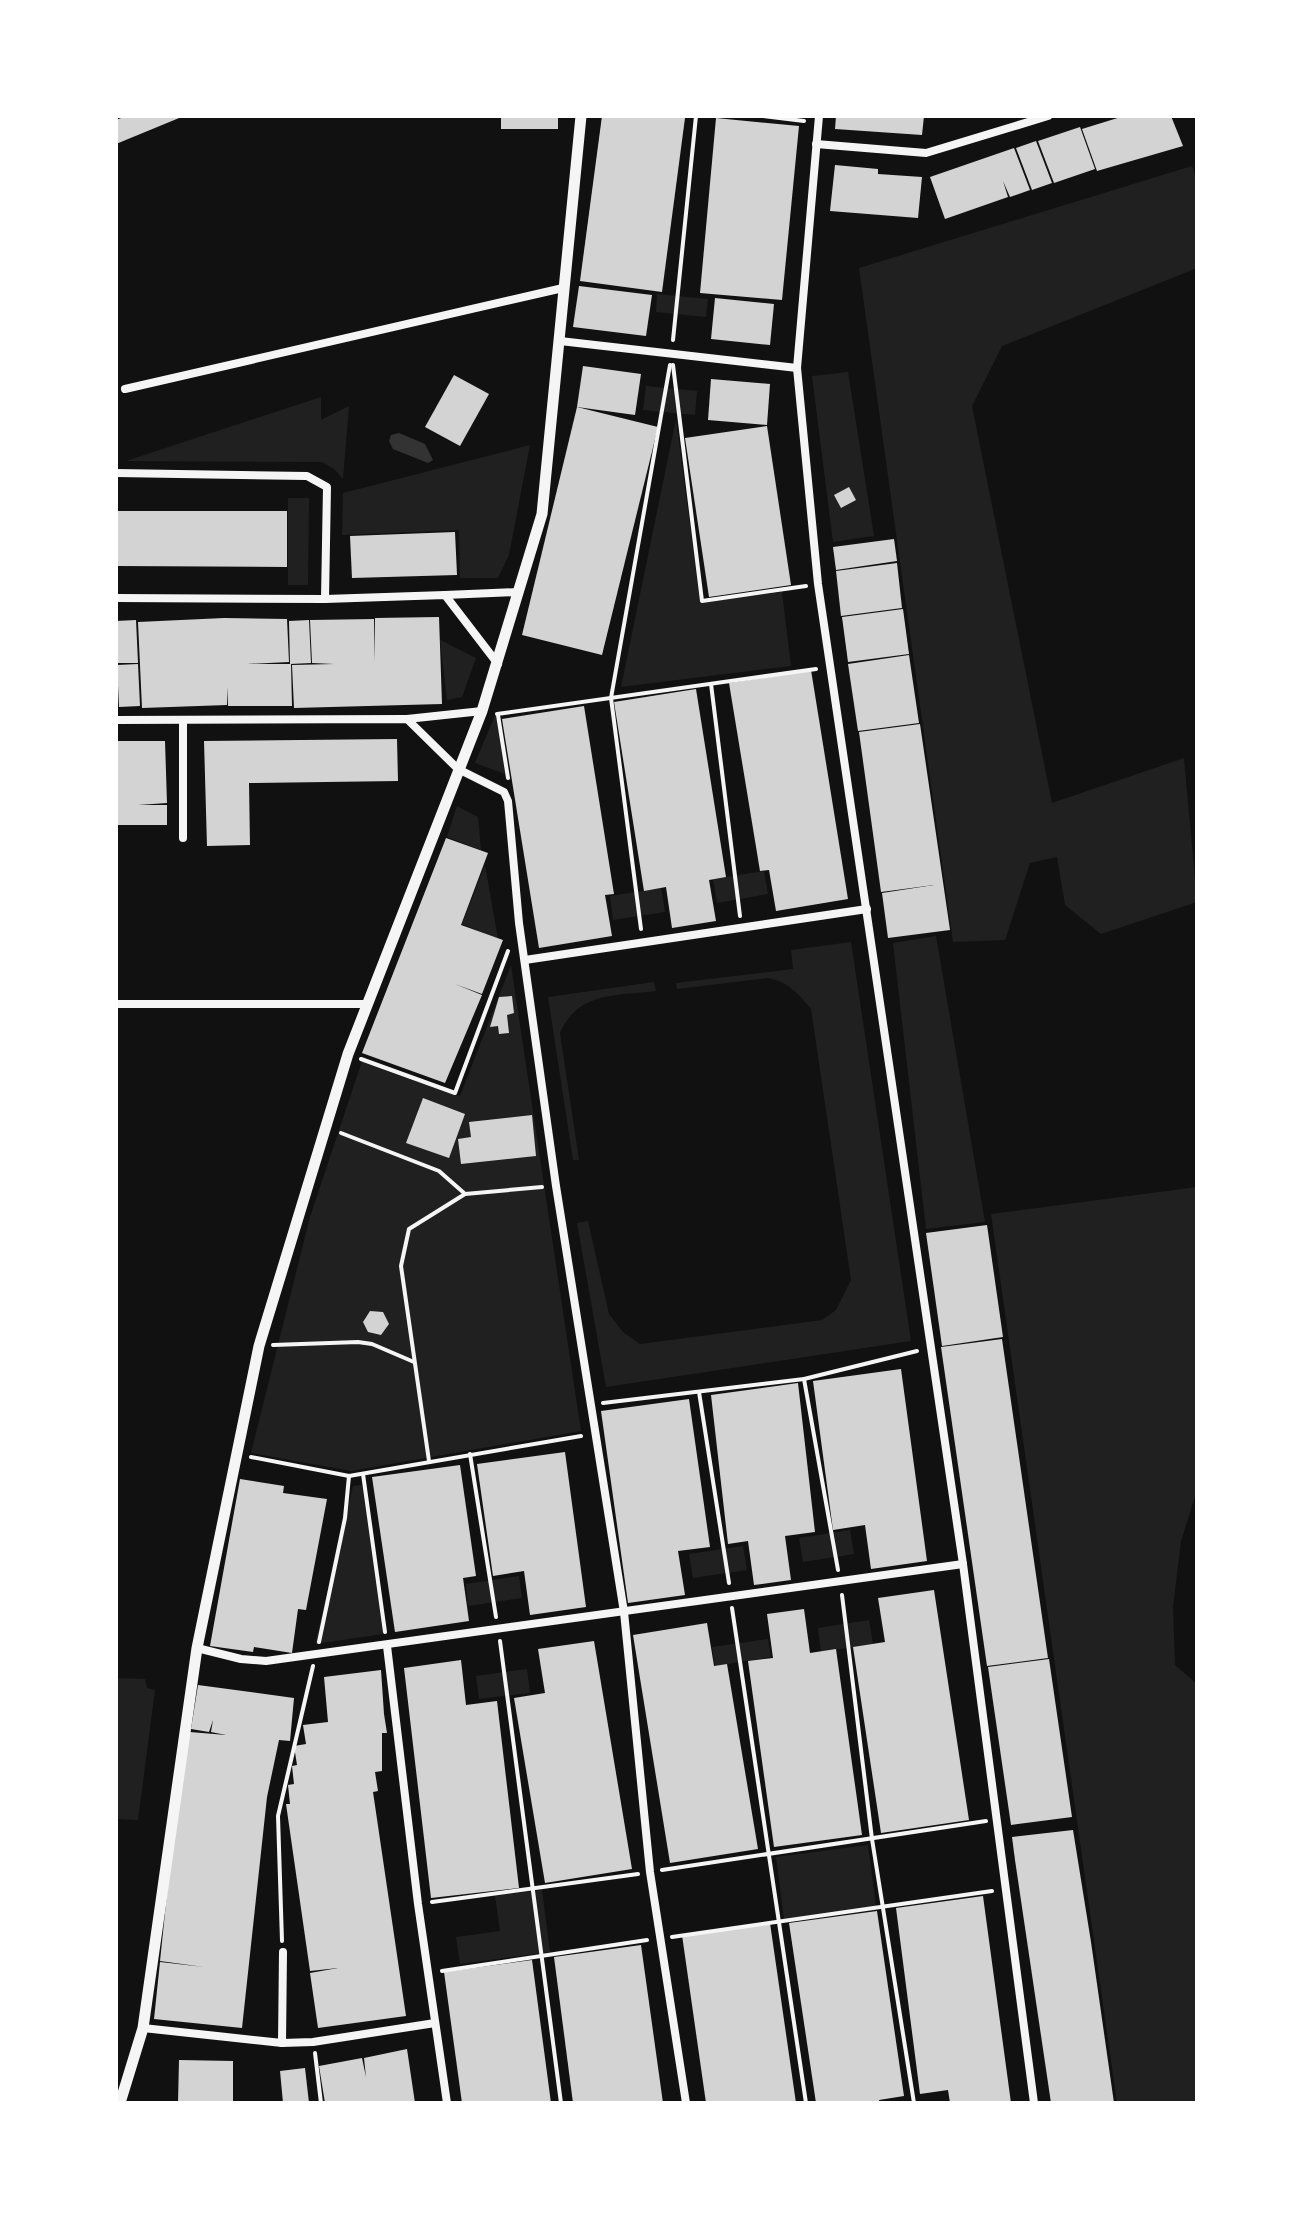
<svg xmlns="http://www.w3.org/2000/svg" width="1313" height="2219" viewBox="0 0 1313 2219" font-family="Montserrat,sans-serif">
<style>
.green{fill:#202020}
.water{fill:#333}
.building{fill:#d3d3d3}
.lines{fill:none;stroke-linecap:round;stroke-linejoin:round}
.path{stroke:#f5f5f5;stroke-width:4}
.minor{stroke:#f5f5f5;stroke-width:8}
.tertiary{stroke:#f5f5f5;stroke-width:11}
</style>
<rect width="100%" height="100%" fill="#111"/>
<g class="green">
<path d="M1192,166l5,14v88l-195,78 -30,60 80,397 132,-45 13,144 -96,32 -36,-29 -8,-48 -27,6 -25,77 -52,2 -94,-674z"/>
<path d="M657,294l51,5 -2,18 -50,-5z"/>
<path d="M848,372l26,164 -41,6 -21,-166z"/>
<path d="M646,386l51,5 -2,24 -52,-5z"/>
<path d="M321,397v23l28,-14 -6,73 -9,-10 -12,-7 -196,-1z"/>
<path d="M676,419l24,183 82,-10 9,74 -170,21z"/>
<path d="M530,445l-21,110 -11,23h-38l-1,-48 -117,5 1,-42z"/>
<path d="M288,498h21l-1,87h-20z"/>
<path d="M440,640l36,18 -14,39 -15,3z"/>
<path d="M496,713l9,61 -30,-11z"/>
<path d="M457,806l21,11 3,33 -34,-13z"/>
<path d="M485,865l13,74 -36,-15z"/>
<path d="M764,871l4,23 -51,9 -4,-24z"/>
<path d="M661,888l4,24 -52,8 -3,-24z"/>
<path d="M936,936l49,286 -59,7 -33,-286z"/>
<path d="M851,942l60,399 -305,46 -29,-164 11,-2 21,93 14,18 17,12 182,-24 14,-10 15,-30 -40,-271c-13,-16 -22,-26 -42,-31l-92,11 -1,-6 117,-14 -2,-19z"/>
<path d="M511,965l70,466 -230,40 -100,-18 59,-236 52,-156 98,35z"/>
<path d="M654,982l2,9c-39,5 -78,0 -96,42l19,127h-6l-25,-163z"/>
<path d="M1197,1187v303l-16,51 -8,66 2,58 22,19v419h-80l-126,-889z"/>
<path d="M362,1485l21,149 -68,10 38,-158z"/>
<path d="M850,1530l4,24 -51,8 -4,-24z"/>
<path d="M743,1546l4,24 -54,8 -4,-24z"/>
<path d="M519,1576l3,22 -54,8 -2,-22z"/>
<path d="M869,1620l4,24 -52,8 -3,-24z"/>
<path d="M768,1639l3,18 -56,9 -3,-19z"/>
<path d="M527,1669l3,24 -51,6 -3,-23z"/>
<path d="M116,1678l29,1 2,9 8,2 -17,130 -22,-1z"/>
<path d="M868,1845l8,62 -92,12 -8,-62z"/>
<path d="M542,1890l8,62 -90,12 -4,-27 44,-6 -5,-35z"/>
</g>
<path class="water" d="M399,433l26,11 8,16 -5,3 -35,-14 -4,-8 2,-6z"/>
<g class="building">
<path d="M126,116h58l-68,28v-24z"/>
<rect x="501" y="116" width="57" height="13"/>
<path d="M602,116l83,2 -23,174 -82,-11z"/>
<path d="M836,116h88l-2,19 -87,-6z"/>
<path d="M1124,116h47l12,30 -86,25 -15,-42z"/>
<path d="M716,118l83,8 -17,174 -82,-7z"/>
<path d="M1080,127l15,42 -41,14 -16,-42z"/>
<path d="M1036,141l16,42 -20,7 -16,-42z"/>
<path d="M1014,148l16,42 -20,7 -7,-16 5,16 -63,22 -15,-42z"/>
<path d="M835,165l43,4v5l44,3 -4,41 -88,-7z"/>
<path d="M579,286l73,9 -6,41 -73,-9z"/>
<path d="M715,298l59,6 -4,41 -59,-6z"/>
<path d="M583,366l58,8 -6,41 -58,-8z"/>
<path d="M454,375l35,19 -29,52 -35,-19z"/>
<path d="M711,379l59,5 -3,41 -59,-5z"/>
<path d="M577,407l81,20 -56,228 -80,-20z"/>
<path d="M767,426l24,159 -82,12 -24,-159z"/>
<path d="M849,487l7,13 -15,8 -7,-13z"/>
<path d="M116,511h171v56l-171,-1z"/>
<path d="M455,532l2,43 -105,3 -2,-42z"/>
<path d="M894,539l3,22 -61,9 -3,-23z"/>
<path d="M897,563l5,45 -61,8 -5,-45z"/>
<path d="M903,609l6,45 -61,8 -6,-45z"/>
<path d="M439,617l3,87 -148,4 -2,-43 42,-1 -22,-1 -2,-43 64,-1 1,43v-44z"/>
<path d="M224,618l63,1 2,43 -42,2h44l1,42h-64v-19l-1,18 -85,3 -4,-86z"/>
<path d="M136,620l2,43h-20l-2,-42z"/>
<path d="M309,620l2,43 -21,1 -1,-43z"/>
<path d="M909,655l10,68 -61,8 -10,-67z"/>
<path d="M138,664l2,42 -21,1 -2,-42z"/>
<path d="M811,670l37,229 -72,12 -7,-41 -9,1 -31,-188z"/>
<path d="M696,689l30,188 -17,3 7,41 -44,7 -6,-41 -22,4 -30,-189z"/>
<path d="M584,706l30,188 -9,1 7,41 -73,12 -37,-229z"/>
<path d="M920,724l30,206 -62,8 -6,-45 52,-8 -53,7 -22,-160z"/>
<path d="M397,739l1,42 -149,2 1,62 -43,1 -3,-105z"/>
<path d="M116,741h49l2,62 -29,2h29v20h-51z"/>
<path d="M446,838l42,15 -27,72 42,15 -21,54 -27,-10 27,11 -37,88 -83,-30z"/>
<path d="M512,996l2,17 -7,2 2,18 -10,1 -1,-8 -8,1 9,-30z"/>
<path d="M423,1098l42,16 -16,44 -43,-15z"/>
<path d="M532,1115l4,41 -75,8 -3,-25 13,-2 -2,-15z"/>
<path d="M987,1225l16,112 -61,9 -16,-113z"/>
<path d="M370,1311l13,1 6,12 -8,11 -13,-3 -5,-10z"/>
<path d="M1002,1339l46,319 -61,8 -46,-319z"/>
<path d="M901,1369l26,192 -56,8 -6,-44 -32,5 -20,-149z"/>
<path d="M798,1383l17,149 -30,4 6,44 -37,5 -6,-44 -20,3 -17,-149z"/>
<path d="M689,1399l21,148 -32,4 7,44 -57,8 -27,-192z"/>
<path d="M565,1452l21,155 -56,8 -6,-44 -31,5 -16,-112z"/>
<path d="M460,1465l16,111 -13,2 6,43 -74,11 -23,-155z"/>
<path d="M240,1479l44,7 -1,7 44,6 -21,111 -8,-1 -6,44 -38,-6 -1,5 -43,-6z"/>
<path d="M934,1590l35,230 -88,13 -28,-186 32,-5 -7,-44z"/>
<path d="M804,1609l6,44 26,-4 26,186 -88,12 -26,-186 25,-3 -6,-44z"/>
<path d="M707,1623l7,43 13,-2 31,185 -88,14 -37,-228z"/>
<path d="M594,1641l38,228 -87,14 -31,-185 31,-5 -7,-44z"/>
<path d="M1049,1659l23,158 -61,8 -23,-158z"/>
<path d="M461,1660l5,45 31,-4 22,187 -88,10 -27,-230z"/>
<path d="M381,1670l3,44 -19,1 19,-1 3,19h-5v38l-7,1 3,19 -5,1 33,224 -88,12 -8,-55 28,-5 -28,3 -24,-167h4l-2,-19 6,-1 -2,-18 5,-1 -3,-19 12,-2 -3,-19 25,-3 -4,-45z"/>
<path d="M198,1685l96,13 -4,43 -11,-1 -12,57 -25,231 -88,-9 6,-57 44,5 -44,-6 14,-134 16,-95 36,3 -15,-3 2,-12 -4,12 -18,-3z"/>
<path d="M1073,1830l18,112 23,161h-63l-36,-243 -3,-23z"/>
<path d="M983,1896l28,207h-61l-2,-13 -28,4 -24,-186z"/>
<path d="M877,1911l27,185 -25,4 1,3h-64l-27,-180z"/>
<path d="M770,1923l26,180h-90l-24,-168z"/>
<path d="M641,1945l22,158h-90l-19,-146z"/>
<path d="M532,1960l19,143h-89l-18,-131z"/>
<path d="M407,2049l8,54h-90l-6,-37 43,-8 4,19 -2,-19z"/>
<path d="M179,2060l54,1v42h-55z"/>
<path d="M305,2068l4,35h-26l-3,-32z"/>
</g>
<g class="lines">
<g class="path">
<path d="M763,116l41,5"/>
<path d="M673,340l23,-224"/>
<path d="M673,365l29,236 104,-15"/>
<path d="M711,684l29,232"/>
<path d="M497,714l319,-45"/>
<path d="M498,715l10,63"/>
<path d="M641,929l-30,-231 59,-333"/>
<path d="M361,1059l94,34 53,-142"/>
<path d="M341,1133l98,38 25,22"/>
<path d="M273,1345l85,-3 14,2 42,18"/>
<path d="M804,1379l34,191"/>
<path d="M699,1392l30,191"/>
<path d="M603,1403l201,-24 113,-28"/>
<path d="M470,1454l26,163"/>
<path d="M251,1457l98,19 232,-40"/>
<path d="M429,1461l-28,-195 8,-37 56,-35 77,-7"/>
<path d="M363,1474l22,158"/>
<path d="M842,1595l30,244 42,264"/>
<path d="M732,1608l74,495"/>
<path d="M500,1641l61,462"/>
<path d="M319,1642l26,-124 4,-42"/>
<path d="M662,1870l324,-49"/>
<path d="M432,1902l206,-28"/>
<path d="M672,1937l320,-46"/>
<path d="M282,1941l-4,-125 35,-150"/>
<path d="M442,1971l205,-31"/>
<path d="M315,2053l6,50"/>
</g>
<g class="minor">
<path d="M819,116l-22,252 21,216 145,980 71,539"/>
<path d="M816,144l110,9 122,-37"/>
<path d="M560,341l237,27"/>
<path d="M125,389l438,-101"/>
<path d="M116,473l191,3 20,11 -2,112"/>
<path d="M445,595l74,-3"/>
<path d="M116,598l209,1 120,-4 53,69"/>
<path d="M407,719l75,-8"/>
<path d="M116,720l291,-1 51,50 46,23 4,9 11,122 37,263 68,426 26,260 36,231"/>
<path d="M183,720v118"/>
<path d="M525,960l342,-51"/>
<path d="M116,1004h250"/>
<path d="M387,1646l31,258 29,199"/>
<path d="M197,1648l44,11 25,2 697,-97"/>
<path d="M143,2028l139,15 31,-1 122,-19"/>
<path d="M282,2043l1,-91"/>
</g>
<path class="tertiary" d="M120,2103l23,-75 54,-380 62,-302 89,-292 134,-343 60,-197 39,-398"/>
</g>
<rect width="1313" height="2219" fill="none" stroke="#ffffff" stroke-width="236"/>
</svg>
